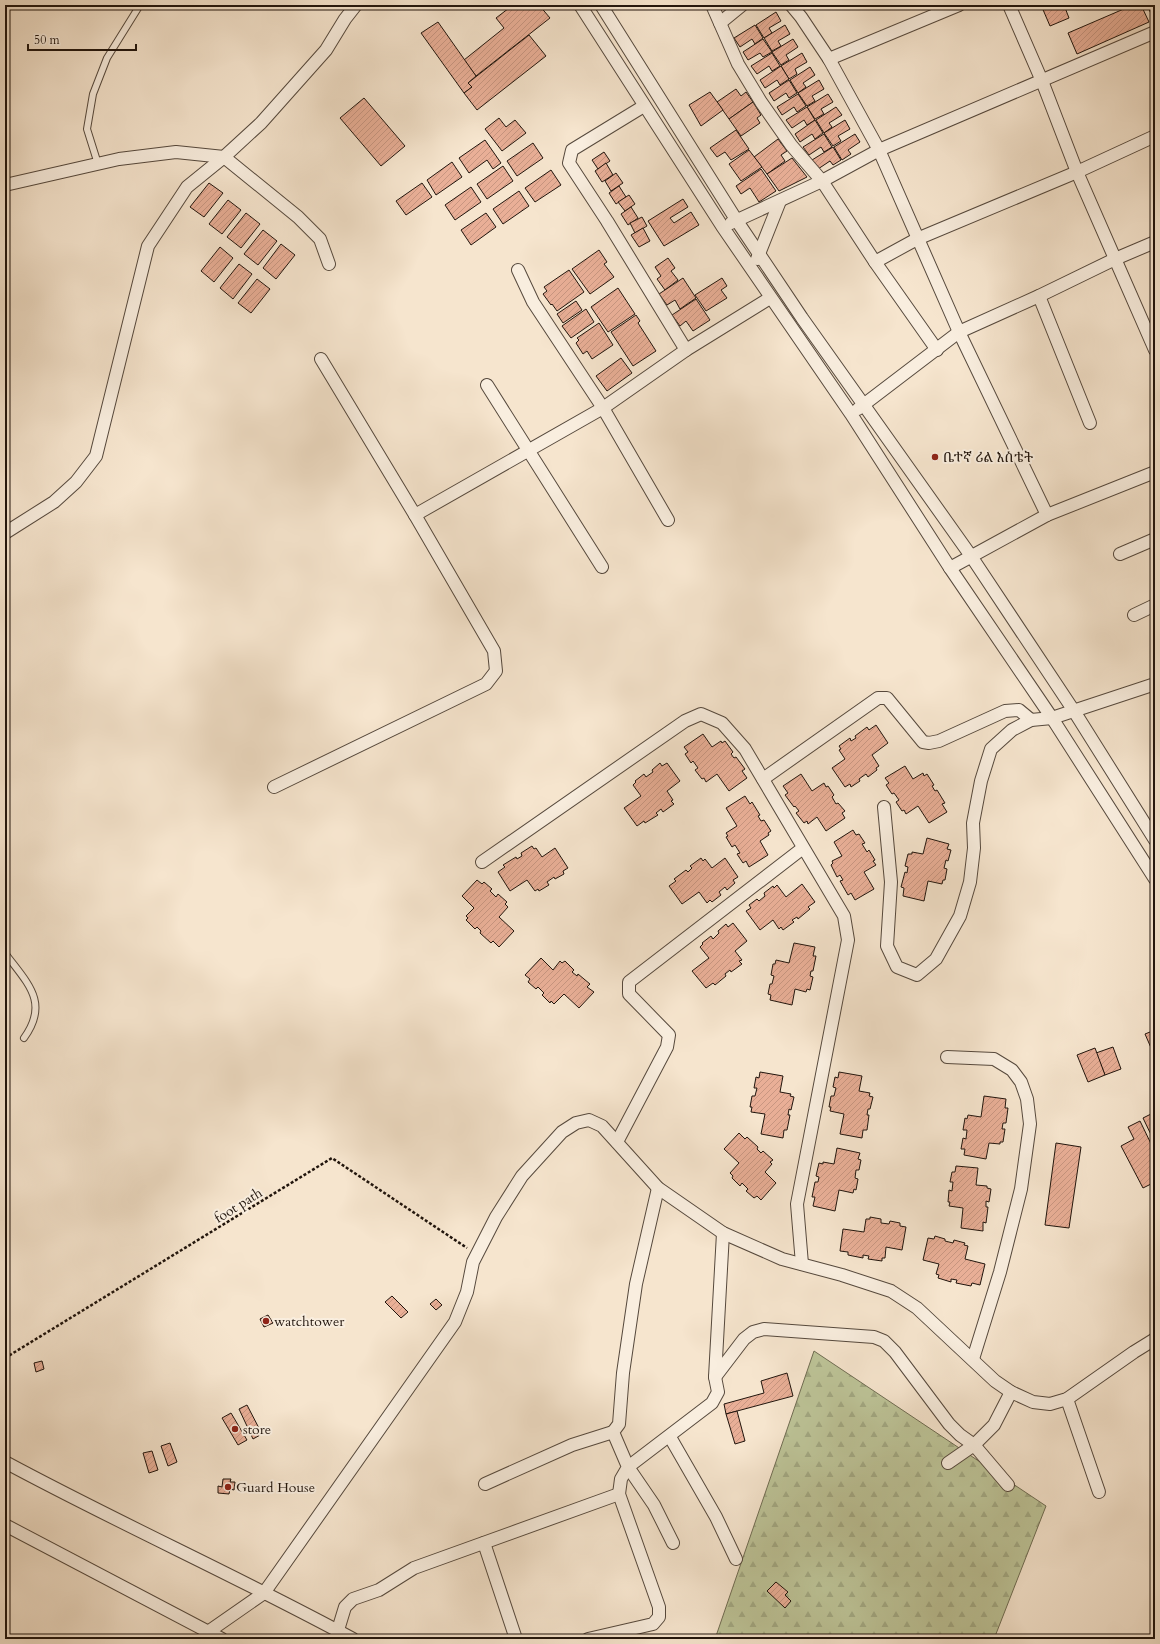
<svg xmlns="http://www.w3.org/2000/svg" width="1160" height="1644" viewBox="0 0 1160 1644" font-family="Cardo,'Noto Serif Ethiopic',serif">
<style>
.forest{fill:url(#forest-firs);stroke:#6f6c52}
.building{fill:url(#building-hatch);stroke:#21150d}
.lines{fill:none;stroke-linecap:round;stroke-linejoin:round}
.lane-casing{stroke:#56493d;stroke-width:8}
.street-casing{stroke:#56493d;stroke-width:14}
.path{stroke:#21150d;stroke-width:2.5;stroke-dasharray:3 2;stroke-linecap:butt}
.lane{stroke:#f9eedf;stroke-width:6}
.street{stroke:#f9eedf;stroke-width:12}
.poi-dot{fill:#8f2418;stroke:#f9eedf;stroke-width:1.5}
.labels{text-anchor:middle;stroke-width:4;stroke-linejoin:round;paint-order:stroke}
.poi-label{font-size:14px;fill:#21150d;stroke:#f9eedf;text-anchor:start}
.street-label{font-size:14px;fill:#21150d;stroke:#f9eedf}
</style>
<defs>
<pattern id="forest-firs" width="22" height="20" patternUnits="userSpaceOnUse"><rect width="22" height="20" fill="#bdc498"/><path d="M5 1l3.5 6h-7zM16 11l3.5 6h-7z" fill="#a2a882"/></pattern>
<pattern id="building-hatch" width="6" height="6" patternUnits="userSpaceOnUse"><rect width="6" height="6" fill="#e9af97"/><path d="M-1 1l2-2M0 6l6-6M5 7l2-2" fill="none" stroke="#c89681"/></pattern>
</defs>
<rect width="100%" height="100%" fill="#f6e5ce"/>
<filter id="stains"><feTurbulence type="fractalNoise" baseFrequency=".005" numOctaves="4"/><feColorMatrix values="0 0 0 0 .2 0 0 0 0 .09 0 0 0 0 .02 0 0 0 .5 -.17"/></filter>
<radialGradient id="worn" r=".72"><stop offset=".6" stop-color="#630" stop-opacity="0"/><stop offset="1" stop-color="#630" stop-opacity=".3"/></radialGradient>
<path class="forest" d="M814,1351l232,155 -52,133h-279z"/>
<g class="building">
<path d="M513,5h26l11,13 -74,58 -12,-16 40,-32 -8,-10z"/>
<path d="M1041,5h23l5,13 -19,8z"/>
<path d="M1133,5h8l8,17 -72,32 -9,-21z"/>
<path d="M1147,5h8v12l-2,1z"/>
<path d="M776,12l5,9 -12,7 3,5 -8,5 -8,-13z"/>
<path d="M438,22l38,54 -8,7 4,4 -8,6 -43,-60z"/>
<path d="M755,25l8,13 -8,6 -3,-5 -12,8 -6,-9z"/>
<path d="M785,25l5,9 -12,7 3,5 -9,5 -8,-13z"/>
<path d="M529,35l17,21 -69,54 -13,-17 8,-6 -4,-4z"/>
<path d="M763,39l9,13 -9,5 -3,-4 -12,7 -5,-8z"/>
<path d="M793,39l5,8 -12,8 3,5 -8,5 -9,-13z"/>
<path d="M772,53l8,13 -8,5 -3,-5 -12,8 -6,-8z"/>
<path d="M802,53l5,9 -12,7 2,5 -8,5 -8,-13z"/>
<path d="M781,66l8,13 -9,6 -3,-5 -12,8 -5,-8z"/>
<path d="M810,67l5,8 -12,8 3,4 -8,6 -8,-13z"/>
<path d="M789,80l8,13 -8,5 -3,-5 -12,8 -5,-8z"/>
<path d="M819,80l5,9 -12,7 3,5 -8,5 -9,-13z"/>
<path d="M736,89l5,7 5,-4 7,10 -24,17 -12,-17z"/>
<path d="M710,92l13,18 -22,16 -12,-21z"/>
<path d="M798,94l8,12 -9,6 -3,-5 -12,8 -5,-8z"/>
<path d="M828,94l5,8 -12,7 3,5 -9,5 -8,-12z"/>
<path d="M364,98l41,48 -24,20 -41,-48z"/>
<path d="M753,102l8,13 -4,3 3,5 -19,13 -12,-17z"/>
<path d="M807,107l8,13 -8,5 -3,-5 -12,8 -6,-8z"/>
<path d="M836,107l6,8 -13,8 3,4 -8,6 -8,-13z"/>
<path d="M499,118l7,9 9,-7 11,13 -24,18 -17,-22z"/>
<path d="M815,120l8,13 -8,6 -3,-5 -12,8 -5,-8z"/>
<path d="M845,120l5,9 -12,7 3,5 -8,5 -9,-13z"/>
<path d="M736,130l13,19 -18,11 -6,-8 -8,5 -7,-9z"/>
<path d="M824,134l8,13 -8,5 -3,-5 -12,8 -6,-8z"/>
<path d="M855,134l5,8 -12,8 3,4 -9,6 -8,-13z"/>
<path d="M778,139l9,12 -6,4 4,6 -18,13 -13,-17z"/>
<path d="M485,140l16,23 -8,6 -6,-9 -18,13 -10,-15z"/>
<path d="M533,143l10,15 -26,18 -10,-15z"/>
<path d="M833,147l8,13 -8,5 -3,-4 -12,8 -6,-9z"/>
<path d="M749,150l13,17 -21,14 -12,-17z"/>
<path d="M604,152l6,9 -12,8 -6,-9z"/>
<path d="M792,158l15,19 -28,14 -12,-17z"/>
<path d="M452,162l10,15 -26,18 -9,-15z"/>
<path d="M606,163l7,12 -11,7 -7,-11z"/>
<path d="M503,166l10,15 -26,18 -10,-15z"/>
<path d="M761,169l15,22 -17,11 -9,-14 -9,6 -5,-8z"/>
<path d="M551,170l10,15 -26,17 -10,-14z"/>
<path d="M616,173l7,10 -12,8 -6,-10z"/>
<path d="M209,183l14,10 -19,24 -14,-10z"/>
<path d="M422,183l10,14 -26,18 -10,-14z"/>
<path d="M619,186l7,11 -10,7 -7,-11z"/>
<path d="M471,187l10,15 -26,18 -10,-15z"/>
<path d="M519,191l10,15 -26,18 -10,-15z"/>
<path d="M629,195l6,9 -10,7 -7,-9z"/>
<path d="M683,199l5,8 -18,11 4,5 17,-11 8,13 -35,21 -16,-25z"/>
<path d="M228,200l13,10 -19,24 -13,-10z"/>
<path d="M631,207l7,11 -10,7 -7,-11z"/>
<path d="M246,213l14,11 -19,24 -14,-11z"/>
<path d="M486,213l10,14 -25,18 -10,-15z"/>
<path d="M642,217l5,9 -12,7 -5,-10z"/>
<path d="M643,228l7,13 -11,6 -8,-12z"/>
<path d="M263,230l14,11 -19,24 -14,-11z"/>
<path d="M281,244l14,11 -19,24 -13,-11z"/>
<path d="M220,247l13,11 -19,24 -13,-11z"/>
<path d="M599,250l8,12 -3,2 10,13 -24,17 -18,-25z"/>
<path d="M668,258l7,10 -4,3 7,9 -13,10 -8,-11 4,-3 -6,-9z"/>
<path d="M239,264l13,10 -19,25 -13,-11z"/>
<path d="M569,270l15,22 -27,19 -5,-7 -1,1 -8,-11 4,-3 -3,-4z"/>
<path d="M683,278l13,20 -16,11 -5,-9 -8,5 -8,-11z"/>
<path d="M722,278l5,8 -6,4 6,8 -21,13 -11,-16z"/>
<path d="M257,279l13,10 -19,24 -13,-10z"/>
<path d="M618,288l17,26 -27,18 -17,-25z"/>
<path d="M696,299l14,21 -17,11 -7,-10 -6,5 -8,-11z"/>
<path d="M576,301l6,9 -19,13 -6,-9z"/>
<path d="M586,309l8,13 -23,16 -9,-12z"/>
<path d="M636,315l4,6 -2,2 18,28 -23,15 -22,-34z"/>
<path d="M599,323l14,22 -21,14 -5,-8 -4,3 -7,-11 3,-3 -2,-2z"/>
<path d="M621,358l11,15 -25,18 -11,-15z"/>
<path d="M876,725l12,18 -16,12 7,11 -3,2 1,2 -9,7 -2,-3 -7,5 1,2 -9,6 -1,-3 -5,3 -13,-19 13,-9 -6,-9 2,-1 -2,-3 11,-8 1,3 5,-3 -1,-2 12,-9 2,3z"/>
<path d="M703,734l9,13 9,-6 1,2 3,-2 8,11 -2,2 3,4 2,-1 9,12 -3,2 5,7 -18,13 -12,-17 -11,8 -2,-4 -2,1 -7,-9 3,-2 -5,-7 -2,2 -6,-9 3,-2 -4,-5z"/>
<path d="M660,763l2,3 5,-3 13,18 -13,10 6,9 -2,1 3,3 -11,8 -2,-3 -5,4 2,2 -13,8 -1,-2 -7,5 -13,-18 17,-12 -8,-11 3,-3 -1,-1 9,-7 2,3 7,-5 -1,-2z"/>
<path d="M905,766l8,13 10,-6 1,3 3,-2 7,11 -2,1 3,5 2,-1 8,13 -3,1 5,8 -18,11 -11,-17 -12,8 -2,-4 -2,1 -6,-9 3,-2 -5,-7 -2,1 -6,-9 3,-2 -4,-5z"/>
<path d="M801,774l11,17 12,-8 2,4 2,-1 6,9 -2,2 4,7 2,-1 7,8 -3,2 3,5 -19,13 -9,-14 -9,7 -1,-3 -3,2 -8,-10 3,-2 -4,-5 -1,1 -9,-12 3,-2 -5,-7z"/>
<path d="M745,796l5,8 2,-2 8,13 -2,1 3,5 3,-1 7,11 -3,2 1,2 -9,6 8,14 -19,12 -3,-6 -3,2 -6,-9 3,-1 -5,-8 -3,2 -6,-10 2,-1 -2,-3 11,-7 -11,-18z"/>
<path d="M853,830l3,5 3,-1 6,9 -3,1 5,8 2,-2 6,10 -2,1 3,4 -12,7 10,17 -19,11 -4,-7 -3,2 -8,-14 3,-1 -3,-5 -3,2 -6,-12 2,-2 -1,-2 10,-5 -8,-14z"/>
<path d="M927,838l22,6 -2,5 4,1 -3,11 -2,-1 -2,8 3,1 -2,11h-2l-1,4 -14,-3 -4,20 -21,-5 1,-8 -3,-1 4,-15 2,1 1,-6 -3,-1 3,-12h4v-2l11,2z"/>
<path d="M532,846l2,3 2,-1 6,9 13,-9 13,20 -5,3 1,3 -9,5 -1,-2 -7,5 2,3 -10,6 -1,-2 -3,2 -8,-11 -17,11 -12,-19 7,-5 -2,-2 13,-8 1,2 5,-3 -1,-3z"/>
<path d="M701,858l2,3 2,-2 7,9 13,-10 13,19 -5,3 2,3 -8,7 -2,-3 -6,5 2,3 -9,7 -2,-2 -3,3 -8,-11 -17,12 -13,-18 7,-5 -2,-2 12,-9 2,2 4,-4 -2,-2z"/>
<path d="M477,880l5,4 2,-2 8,7 -2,2 6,6 2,-3 9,8 -2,2 3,3 -9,10 15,14 -15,16 -6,-6 -2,2 -11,-10 1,-2 -4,-4 -2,2 -9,-9 2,-2 -2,-2 8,-8 -12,-12z"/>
<path d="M802,884l13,18 -7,5 2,2 -12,10 -1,-2 -5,3 2,2 -11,8 -2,-3 -2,2 -6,-9 -13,10 -14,-19 5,-3 -2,-3 8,-6 2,2 6,-5 -1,-3 9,-7 1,2 3,-3 9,12z"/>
<path d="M733,923l14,18 -12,10 7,9 -3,1 3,3 -11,8 -1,-2 -5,4 1,2 -11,9 -2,-2 -7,5 -14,-17 17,-13 -9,-11 3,-3 -1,-1 9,-7 2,3 6,-6 -1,-2 8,-7 2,3z"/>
<path d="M794,943l21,4 -2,9h3l-3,15h-2l-1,5 3,1 -3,13 -3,-1 -1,3 -11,-3 -3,16 -22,-5 1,-5 -3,-1 2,-10h2l2,-8 -3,-1 2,-11h2l1,-4 13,3z"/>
<path d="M541,958l12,12 7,-9 2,2 3,-2 9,9 -2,2 5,4 1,-2 12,10 -3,3 7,5 -15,16 -15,-14 -10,10 -3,-3 -1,2 -8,-8 2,-2 -6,-6 -2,2 -8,-7 2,-3 -5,-4z"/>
<path d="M1155,1030v27l-10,-23z"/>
<path d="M1113,1047l8,22 -16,6 -9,-22z"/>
<path d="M1095,1048l10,27 -17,7 -11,-27z"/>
<path d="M760,1072l23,4 -3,16 11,2 -1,2 4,1 -3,13 -2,-1 -1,6h2l-3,15h-3l-1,8 -22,-4 4,-20 -14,-2 1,-5h-2l2,-11h3l2,-8h-3l2,-11 3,1z"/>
<path d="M839,1072l23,4 -3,15 11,2 -1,3 4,1 -3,12h-2l-1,6h2l-2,15h-4l-1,8 -22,-4 4,-20 -14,-3 1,-4h-2l2,-11h3l2,-8 -3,-1 2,-10 3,1z"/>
<path d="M984,1096l22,3 -1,9h3l-2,15h-3l-1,6h3l-2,13h-3v2l-11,-1 -3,16 -22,-4 1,-6h-4l2,-11 3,1 1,-9h-4l2,-12 2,1 1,-4 13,2z"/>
<path d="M1155,1112v31l-12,-25z"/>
<path d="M1140,1121l15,31v30l-12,6 -22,-42 13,-7 -6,-12z"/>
<path d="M739,1133l6,6 2,-2 11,10 -1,2 4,4 2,-2 10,9 -3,2 2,2 -7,8 11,11 -15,17 -4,-4 -3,2 -8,-7 2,-2 -6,-6 -2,3 -8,-8 1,-2 -3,-3 9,-10 -15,-14z"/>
<path d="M1056,1143l25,4 -12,81 -24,-3z"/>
<path d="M837,1148l23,5 -2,6 3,1 -2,10h-3l-1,8 3,1 -2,11 -2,-1 -1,4 -14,-3 -4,21 -22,-5 2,-9h-3l3,-15h3l1,-5 -3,-1 3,-13 4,1v-2l11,2z"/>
<path d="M956,1166l22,2 -2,17 11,1v2l4,1 -2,13 -3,-1v6h2l-2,16 -3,-1v9l-22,-3 2,-20 -14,-2 1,-4h-2l1,-12 3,1 1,-9h-3l2,-10h3z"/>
<path d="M870,1217l11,2v4l8,1 1,-3 10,2v3l6,1 -4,23 -16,-3 -1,11h-3v3l-14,-2 1,-3 -6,-1v3l-15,-3v-3l-8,-1 3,-22 21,3 2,-13h4z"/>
<path d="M935,1236l10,3v2l8,2 1,-3 11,3 -1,2 4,1 -3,13 20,5 -5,21 -8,-2 -1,3 -15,-3 1,-3 -6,-1v3l-13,-4 1,-3 -3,-1 3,-10 -16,-4 5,-22 6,1z"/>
<path d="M392,1296l16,16 -7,6 -16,-16z"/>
<path d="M436,1299l6,6 -6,5 -6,-6z"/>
<path d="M268,1315l5,8 -9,4 -4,-8z"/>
<path d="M42,1361l2,8 -8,3 -2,-9z"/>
<path d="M787,1373l6,23 -67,18 -2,-10 40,-11 -3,-12z"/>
<path d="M247,1405l15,29 -9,5 -14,-30z"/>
<path d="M737,1411l8,30 -10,3 -9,-30z"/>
<path d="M231,1413l16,27 -9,5 -16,-27z"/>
<path d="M170,1443l7,19 -9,4 -7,-20z"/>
<path d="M152,1451l6,19 -9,3 -6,-20z"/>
<path d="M223,1479h8l-1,3h5l-1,8 -4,-1 -1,5 -11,-1v-7l4,1z"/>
<path d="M776,1582l12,10 -3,3 6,6 -6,7 -18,-17z"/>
</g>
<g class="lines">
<g class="lane-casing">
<g id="lane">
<path d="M98,164l-11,-35 6,-35 14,-36 33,-53"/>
<path d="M5,953c22,30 45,49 19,85"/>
</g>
</g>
<g class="street-casing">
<g id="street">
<path d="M580,5l142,221 129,188 99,154 102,150 103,161"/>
<path d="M601,5l136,216 65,97 169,238 103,155 81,129"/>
<path d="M712,5l26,59 23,38 30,43 31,36 53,81 62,88"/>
<path d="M791,5l10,12 28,42 50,91 80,182 88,183"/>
<path d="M1009,5l33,76 35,91 78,178"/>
<path d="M720,23l22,-18"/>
<path d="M829,59l130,-54"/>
<path d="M644,106l-72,44 -3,13 38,58 79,129"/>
<path d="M5,185l114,-26 57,-7 48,5 74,60 22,22 9,25"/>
<path d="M731,223l91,-42 57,-31 276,-118"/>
<path d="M757,259l23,-58"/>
<path d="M875,262l42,-23 160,-67 78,-36"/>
<path d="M518,270l15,32 70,106 65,112"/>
<path d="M1039,296l51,127"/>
<path d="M487,385l115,182"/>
<path d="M858,409l101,-77 80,-36 76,-37 40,-17"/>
<path d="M415,515l188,-107 83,-58 84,-52"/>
<path d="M5,533l49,-31 22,-20 20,-26 52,-210 39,-59 37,-30 37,-34 65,-73 19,-31 11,-14"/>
<path d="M1120,554l35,-15"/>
<path d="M950,568l97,-53 108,-43"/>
<path d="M1134,615l21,-10"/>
<path d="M763,779l115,-81h9l36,44 6,1 10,-2 66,-30 14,-1 12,10"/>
<path d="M274,787l212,-103 10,-13 -2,-20 -79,-136 -94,-156"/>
<path d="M884,807l7,75 -4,64 10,21 20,8 19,-16 24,-43 10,-34 4,-34 -1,-25 8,-42 10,-32 21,-19 19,-10 21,-2 103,-34"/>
<path d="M482,862l203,-141 16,-7 21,9 23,26 99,167 4,24 -51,264 5,60"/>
<path d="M947,1057l47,2 18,11 9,12 6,17 3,25 -9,65 -21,83 -27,87"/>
<path d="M617,1142l50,-95 2,-12 -40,-41v-12l174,-134"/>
<path d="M715,1377l29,-38 9,-7 11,-3 110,8 10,4 11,11 54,72 11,11 14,10 34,40"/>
<path d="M1067,1399l32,93"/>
<path d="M670,1437l46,80 20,42"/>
<path d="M5,1462c115,62 234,115 348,177"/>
<path d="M948,1463l26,-18 20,-20 17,-33"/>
<path d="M485,1484l87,-39 41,-13"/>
<path d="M5,1525l217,114"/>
<path d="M484,1543l32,96"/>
<path d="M673,1543l-19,-38 -26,-38 84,-64 6,-11 -3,-15 8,-144"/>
<path d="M338,1630l7,-23 8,-8 26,-9 35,-22 205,-74"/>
<path d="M203,1639l5,-7 56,-39 191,-271 12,-30 6,-30 23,-45 26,-41 40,-44 14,-9 13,-3 13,6 56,62 65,45 59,26 60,16 49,16 26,17 78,73 16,11 22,10 17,2 17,-5 67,-47 21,-13"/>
<path d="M588,1639l65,-15 6,-7v-10l-40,-113 2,-15 7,-12 -15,-35 6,-8 4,-51 13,-89 22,-96"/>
</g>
</g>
<path class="path" d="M5,1358l327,-200 135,90"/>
<use href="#lane" class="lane"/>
<use href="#street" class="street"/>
</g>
<g class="poi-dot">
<circle cx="935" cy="457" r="4"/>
<circle cx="266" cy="1321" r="4"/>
<circle cx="235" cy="1429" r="4"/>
<circle cx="228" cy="1487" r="4"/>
</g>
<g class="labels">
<g class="poi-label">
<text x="943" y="462">ቤተኛ ሪል እስቴት</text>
<text x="274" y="1326">watchtower</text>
<text x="243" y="1434">store</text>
<text x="236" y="1492">Guard House</text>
</g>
<g class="street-label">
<text transform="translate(238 1205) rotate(-32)" y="5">foot path</text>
</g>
</g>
<rect width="1160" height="1644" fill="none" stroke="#f6e5ce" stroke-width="20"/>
<rect x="6" y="6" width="1148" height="1632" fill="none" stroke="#21150d" stroke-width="2"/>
<rect x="10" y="10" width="1140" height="1624" fill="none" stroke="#21150d"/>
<path d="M28 44v6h108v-6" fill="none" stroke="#21150d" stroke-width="2"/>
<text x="34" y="44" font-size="12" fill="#21150d" stroke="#f9eedf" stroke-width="3" paint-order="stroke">50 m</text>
<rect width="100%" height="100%" filter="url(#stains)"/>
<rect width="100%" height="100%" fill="url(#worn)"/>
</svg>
